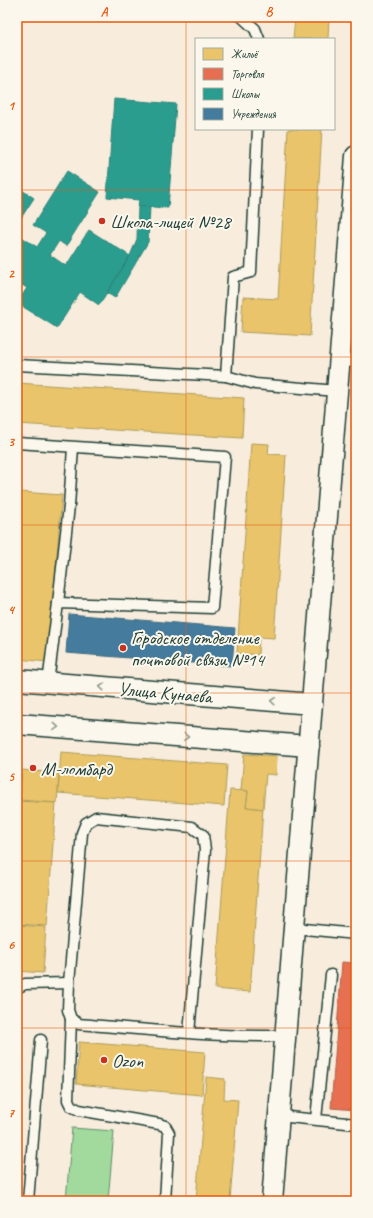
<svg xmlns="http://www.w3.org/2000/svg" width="373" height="1218" viewBox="0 0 373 1218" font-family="Caveat,sans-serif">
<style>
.green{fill:#a2da9e;stroke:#608c69}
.homes{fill:#e9c46a;stroke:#ac9c5a}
.shops{fill:#e76f51;stroke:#ab6048}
.schools{fill:#2a9d8f;stroke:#278074}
.public{fill:#457b9d;stroke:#3a687e}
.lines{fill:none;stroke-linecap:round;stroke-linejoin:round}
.lane-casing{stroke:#1f3d34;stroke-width:13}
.street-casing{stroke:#1f3d34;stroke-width:23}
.lane{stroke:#fbf7ec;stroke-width:10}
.street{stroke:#fbf7ec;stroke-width:20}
.oneway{stroke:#8d9a90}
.grid{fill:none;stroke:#e8590c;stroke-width:1;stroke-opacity:0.55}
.poi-dot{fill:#c8321e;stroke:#fbf7ec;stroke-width:1.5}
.labels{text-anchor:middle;stroke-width:4;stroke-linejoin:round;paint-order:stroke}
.poi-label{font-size:19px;fill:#1f3d34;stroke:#fbf7ec;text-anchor:start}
.street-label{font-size:19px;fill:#1f3d34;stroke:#fbf7ec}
.neatline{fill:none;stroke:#e8590c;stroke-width:1.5}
.grid-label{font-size:13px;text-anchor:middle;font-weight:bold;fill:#e8590c}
</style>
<rect width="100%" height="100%" fill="#f8ecdc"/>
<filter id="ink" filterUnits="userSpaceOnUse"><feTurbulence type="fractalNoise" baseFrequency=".025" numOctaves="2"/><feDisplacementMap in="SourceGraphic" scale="8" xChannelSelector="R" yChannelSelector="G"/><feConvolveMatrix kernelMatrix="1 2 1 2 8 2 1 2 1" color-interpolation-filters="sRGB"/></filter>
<g filter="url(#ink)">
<path class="green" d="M72,1128l42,3 -6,70h-42z"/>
<g class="homes">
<path d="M295,17h34l-1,22h-35z"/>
<path d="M288,129h34l-12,207 -69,-4 2,-35 35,2z"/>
<path d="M17,383l227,15 -2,40 -225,-14z"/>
<path d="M251,443l18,1 -1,10 18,1 -12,183 -15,-1 -1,18 -21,-2z"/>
<path d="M20,492l42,3 -14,167 -31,-3v-125z"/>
<path d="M61,752l166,13 -3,41 -166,-13z"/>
<path d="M244,754l33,2 -1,19 -10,-1 -3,35 -17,-2 2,-16 -7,-1z"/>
<path d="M22,770l37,3 -2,30 -37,-3z"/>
<path d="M230,790l18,1 -2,16 17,2 -13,183 -35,-3z"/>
<path d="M17,801l39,2 -9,123 -30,-2z"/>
<path d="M17,925l29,2 -3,46 -26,-2z"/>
<path d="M79,1042l126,10 -3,43 -126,-11z"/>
<path d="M206,1077l19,2 -1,20 14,1 -8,101h-34z"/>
</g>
<path class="shops" d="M342,962l14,1v147l-25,-2z"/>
<g class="schools">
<path d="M114,99l62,5 -8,104 -30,-2 1,-6 -32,-3z"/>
<path d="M67,171l33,21 -34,54 -7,-5 -9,14 16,11 23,-36 41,26 -31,49 -19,-13 -23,36 -40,-25 10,-15 -10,-6v-48l20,13 9,-14 -13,-8z"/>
<path d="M17,187l17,11 -17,26z"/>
<path d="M138,206l12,1 -2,35 -33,56 -8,-5 23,-37 7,-17z"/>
</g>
<path class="public" d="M69,614l166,14 -3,38 -166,-13z"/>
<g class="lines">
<g class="lane-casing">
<g id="lane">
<path d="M242,17l13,12 4,10"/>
<path d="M339,361l17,1"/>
<path d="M17,365l209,11 29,8 82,7"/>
<path d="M226,376l7,-99 18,-5 7,-143"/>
<path d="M17,443l208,14 -13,151 -154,-5 -10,80"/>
<path d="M58,603l11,-97 4,-58"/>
<path d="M294,928l62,6"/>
<path d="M17,988l8,-4 44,-1"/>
<path d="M71,1019l-3,81 3,6 8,4 80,14 6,2 4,7 -4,68"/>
<path d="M189,1033l16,-183 -2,-15 -11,-8 -96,-10 -10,6 -4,10 -13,150 -1,27 3,9 8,5c69,6 138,13 206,12"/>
<path d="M279,1116l77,8"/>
<path d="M316,1119l15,-144"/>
<path d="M28,1201l13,-161"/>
</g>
</g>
<g class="street-casing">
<g id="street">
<path d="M17,680l295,24"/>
<path d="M17,724l292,22"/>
<path d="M272,1201l84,-1045"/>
</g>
</g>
<use href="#lane" class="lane"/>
<use href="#street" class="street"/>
</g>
<defs><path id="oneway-chevron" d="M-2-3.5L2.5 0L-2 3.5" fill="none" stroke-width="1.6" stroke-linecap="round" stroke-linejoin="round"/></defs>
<g class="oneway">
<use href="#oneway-chevron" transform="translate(102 687) rotate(-175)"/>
<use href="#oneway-chevron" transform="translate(273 701) rotate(-175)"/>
<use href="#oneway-chevron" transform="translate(56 727) rotate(4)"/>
<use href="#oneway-chevron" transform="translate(186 737) rotate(4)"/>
</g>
</g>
<path class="grid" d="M186,17v1184M17,190h339M17,357h339M17,525h339M17,693h339M17,861h339M17,1028h339"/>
<g class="poi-dot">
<circle cx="102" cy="221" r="4"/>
<circle cx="123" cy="648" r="4"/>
<circle cx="33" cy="768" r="4"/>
<circle cx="104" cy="1060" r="4"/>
</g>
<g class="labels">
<g class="poi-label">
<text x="110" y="228">Школа-лицей №28</text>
<text x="131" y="644">Городское отделение<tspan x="131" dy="22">почтовой связи №14</tspan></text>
<text x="41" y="775">М-ломбард</text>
<text x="112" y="1067">Ozon</text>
</g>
<g class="street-label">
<text transform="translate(165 692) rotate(5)" y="7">Улица Кунаева</text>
</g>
</g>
<rect width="373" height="1218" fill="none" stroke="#fbf7ec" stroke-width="44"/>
<rect x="195" y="38" width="140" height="92" fill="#fbf7ec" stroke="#a3ada2"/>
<rect x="203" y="48" width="20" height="12" fill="#e9c46a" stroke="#a3ada2"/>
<text x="231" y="58" font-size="12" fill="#1f3d34">Жильё</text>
<rect x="203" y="68" width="20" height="12" fill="#e76f51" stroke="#a3ada2"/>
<text x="231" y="78" font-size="12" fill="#1f3d34">Торговля</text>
<rect x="203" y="88" width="20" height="12" fill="#2a9d8f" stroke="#a3ada2"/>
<text x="231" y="98" font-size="12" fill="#1f3d34">Школы</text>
<rect x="203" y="108" width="20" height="12" fill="#457b9d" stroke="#a3ada2"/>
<text x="231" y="118" font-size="12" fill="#1f3d34">Учреждения</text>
<rect x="22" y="22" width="329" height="1174" class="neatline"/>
<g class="grid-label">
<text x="104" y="16">A</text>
<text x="269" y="16">B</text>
<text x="11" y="110">1</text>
<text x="11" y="278">2</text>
<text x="11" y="446">3</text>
<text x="11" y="614">4</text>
<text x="11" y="781">5</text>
<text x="11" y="949">6</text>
<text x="11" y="1117">7</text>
</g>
</svg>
